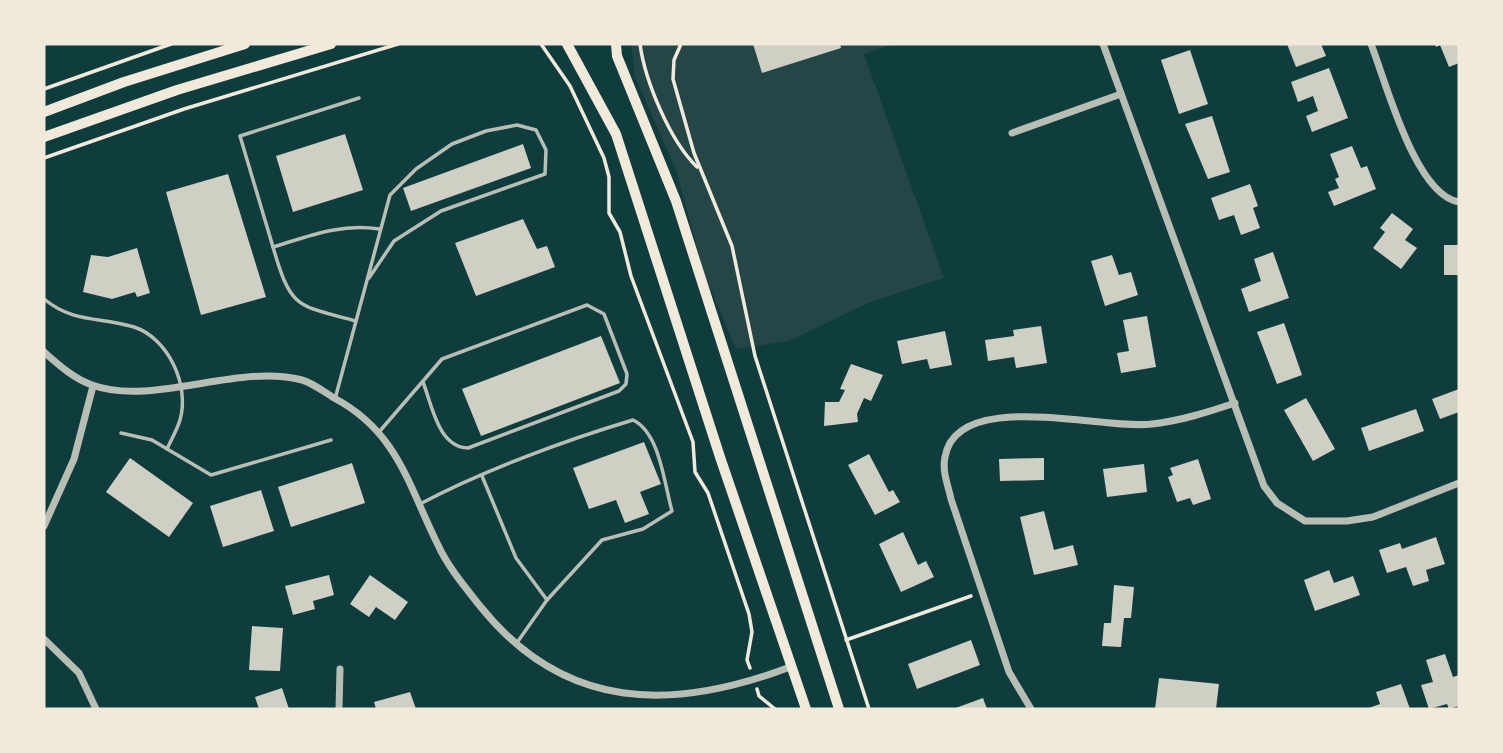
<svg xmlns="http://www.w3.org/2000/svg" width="1503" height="753" viewBox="0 0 1503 753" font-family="'DejaVu Sans',sans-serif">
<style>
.green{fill:#244646}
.building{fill:#cfcfc3}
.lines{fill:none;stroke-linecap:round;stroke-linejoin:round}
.path{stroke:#f1e9da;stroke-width:3.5}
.service{stroke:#b8beb3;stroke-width:3.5}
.minor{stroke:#b8beb3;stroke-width:7}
.secondary{stroke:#f1e9da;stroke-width:10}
.primary{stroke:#f1e9da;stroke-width:10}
</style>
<rect width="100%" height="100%" fill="#0f3d3e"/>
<path class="green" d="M631,44h264l-31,10 80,224 -76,25 -79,38 -53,8 -31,-73 -29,-106 -41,-93z"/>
<g class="building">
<path d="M753,44h87l1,4 -79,25z"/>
<path d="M1287,44h34l5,12 -30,11z"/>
<path d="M1435,44h24v19l-10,4 -9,-22 -4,2z"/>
<path d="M1190,50l18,54 -29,10 -18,-54z"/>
<path d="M1329,68l19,50 -36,14 -6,-16 12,-5 -5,-15 -15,6 -7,-20z"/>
<path d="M1212,116l18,56 -22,7 -23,-55z"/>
<path d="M345,134l18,56 -70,22 -17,-56z"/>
<path d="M523,144l8,24 -120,43 -8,-23z"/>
<path d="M1352,146l9,22 6,-2 9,23 -42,17 -6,-14 11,-4 -4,-9 4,-2 -9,-23z"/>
<path d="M228,174l38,123 -65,18 -35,-123z"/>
<path d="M1250,184l8,22 -5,2 7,20 -19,7 -7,-20 -15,5 -8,-22z"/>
<path d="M1392,213l21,16 -8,11 12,8 -16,21 -28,-21 12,-16 -5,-4z"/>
<path d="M523,219l14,30 10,-3 8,21 -79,29 -21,-53z"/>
<rect x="1444" y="245" width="15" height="30"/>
<path d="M137,248l13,45 -13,4 -2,-5 -23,7 -29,-7 8,-37 17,2z"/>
<path d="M1273,252l16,46 -40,14 -8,-23 20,-8 -7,-22z"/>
<path d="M1112,255l7,20 12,-3 7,23 -33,11 -14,-45z"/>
<path d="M1147,316l9,51 -35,6 -4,-20 12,-2 -6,-31z"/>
<path d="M1284,323l18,52 -25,9 -20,-52z"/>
<path d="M1041,326l6,37 -31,5 -2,-11 -26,4 -3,-21 29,-4 -1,-6z"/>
<path d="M945,331l7,34 -22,4 -3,-10 -25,5 -5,-23z"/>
<path d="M601,336l19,47 -139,53 -19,-47z"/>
<path d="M851,364l32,11 -12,26 -7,-3 -7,16 1,8 -34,4 1,-24h14l6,-12 -5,-1z"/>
<path d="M1459,389v23l-19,7 -8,-20z"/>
<path d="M1306,398l29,51 -22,12 -29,-51z"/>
<path d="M1416,409l8,22 -55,20 -8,-23z"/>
<path d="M644,442l17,42 -21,8 9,22 -24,9 -9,-23 -27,9 -16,-41z"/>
<path d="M869,454l20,38 4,-2 7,12 -25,13 -27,-50z"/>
<path d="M130,458l63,45 -24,34 -63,-45z"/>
<path d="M1044,458v22l-44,1 -1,-22z"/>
<path d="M1198,459l13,40 -18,6 -3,-7 -13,4 -9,-25 5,-2 -3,-7z"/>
<path d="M352,463l13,40 -74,24 -13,-40z"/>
<path d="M1144,464l3,28 -40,5 -4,-28z"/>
<path d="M261,490l13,41 -51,16 -13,-41z"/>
<path d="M1044,511l10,39 19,-5 5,20 -44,10 -14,-58z"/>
<path d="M903,532l15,33 8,-4 8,16 -33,15 -22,-48z"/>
<path d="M1436,537l9,27 -19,6 3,11 -16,5 -7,-19 -19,6 -8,-23 21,-7 2,6z"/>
<path d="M1329,570l5,13 19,-7 7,19 -45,16 -11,-31z"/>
<path d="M329,575l5,20 -21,6 2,8 -22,6 -8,-29z"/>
<path d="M370,575l38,27 -13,18 -19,-13 -7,10 -19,-13z"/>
<path d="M1114,585l20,2 -3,31h-7l-3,29 -19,-1 2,-23h7z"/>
<path d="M252,626l31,2 -3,43 -31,-1z"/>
<path d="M971,640l9,25 -63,24 -9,-25z"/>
<path d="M1445,654l8,23 6,-2v31l-10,3 -2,-5 -18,5 -8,-24 12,-3 -7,-22z"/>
<path d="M1159,678l60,6 -3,25h-61z"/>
<path d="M1401,684l9,25h-44l14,-5 -4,-12z"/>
<path d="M282,688l7,21h-30l-4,-12z"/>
<path d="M410,692l6,17h-40l-2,-7z"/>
<path d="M983,698l4,11h-34z"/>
</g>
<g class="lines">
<g class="path">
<path d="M541,44l29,42 34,72 5,19v36l11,19 11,44 62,166 2,30 13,21 41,121 3,18 -5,28 3,8"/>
<path d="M640,44c5,37 30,97 57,123"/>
<path d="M681,44l-7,16 -1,19 21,74 38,93 23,110 114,353"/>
<path d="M44,89l127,-45"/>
<path d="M44,158l140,-49 214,-65"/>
<path d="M846,640l125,-44"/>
<path d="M757,689l2,7 16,13"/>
</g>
<g class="service">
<path d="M273,247l-33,-111 119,-38"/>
<path d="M44,299c31,25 54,17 90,28 34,11 56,58 46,93 -3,10 -9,20 -13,29"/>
<path d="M356,321c-60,-16 -65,-12 -83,-74 36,-11 68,-24 106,-18"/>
<path d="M335,399l55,-204 26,-26 36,-25 34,-13 31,-6 19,5 10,20 -1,24 -104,37 -47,30 -25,37"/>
<path d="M379,432l63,-73 145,-54 17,9 23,60 -1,10 -7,7 -151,57c-30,-1 -36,-43 -45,-66"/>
<path d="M121,433l31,7 59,35 120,-35"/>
<path d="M482,476l34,82 31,42"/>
<path d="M420,504c62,-33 146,-64 213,-84 27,13 31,63 39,91l-29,18 -41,11 -55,60 -31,44"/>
</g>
<g class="minor">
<path d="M1103,44l161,442 13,17 28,18h42l26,-4 86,-34"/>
<path d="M1371,44c15,38 44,151 88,158"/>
<path d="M1012,133l109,-39"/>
<path d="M44,352c15,13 29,26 48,33 61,22 145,-22 210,-5 11,3 22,12 32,18 64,34 74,87 104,147 10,22 27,42 42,61 84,105 192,106 310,61"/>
<path d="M44,526l30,-67 19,-73"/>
<path d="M44,639l35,34 17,36"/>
<path d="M339,709l1,-40"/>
<path d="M1031,709l-22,-37 -58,-173c-3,-14 -9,-27 -6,-42 12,-70 161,-26 207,-33 28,-3 56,-12 83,-21"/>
</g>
<g class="secondary">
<path d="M44,112l80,-30 121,-38"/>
<path d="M44,137l133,-47 154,-46"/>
</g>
<g class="primary">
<path d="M567,44l49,90 104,323 86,252"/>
<path d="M616,44l1,12 59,145 163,508"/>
</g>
</g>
<rect width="1503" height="753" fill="none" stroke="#f1e9da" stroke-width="91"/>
</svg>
